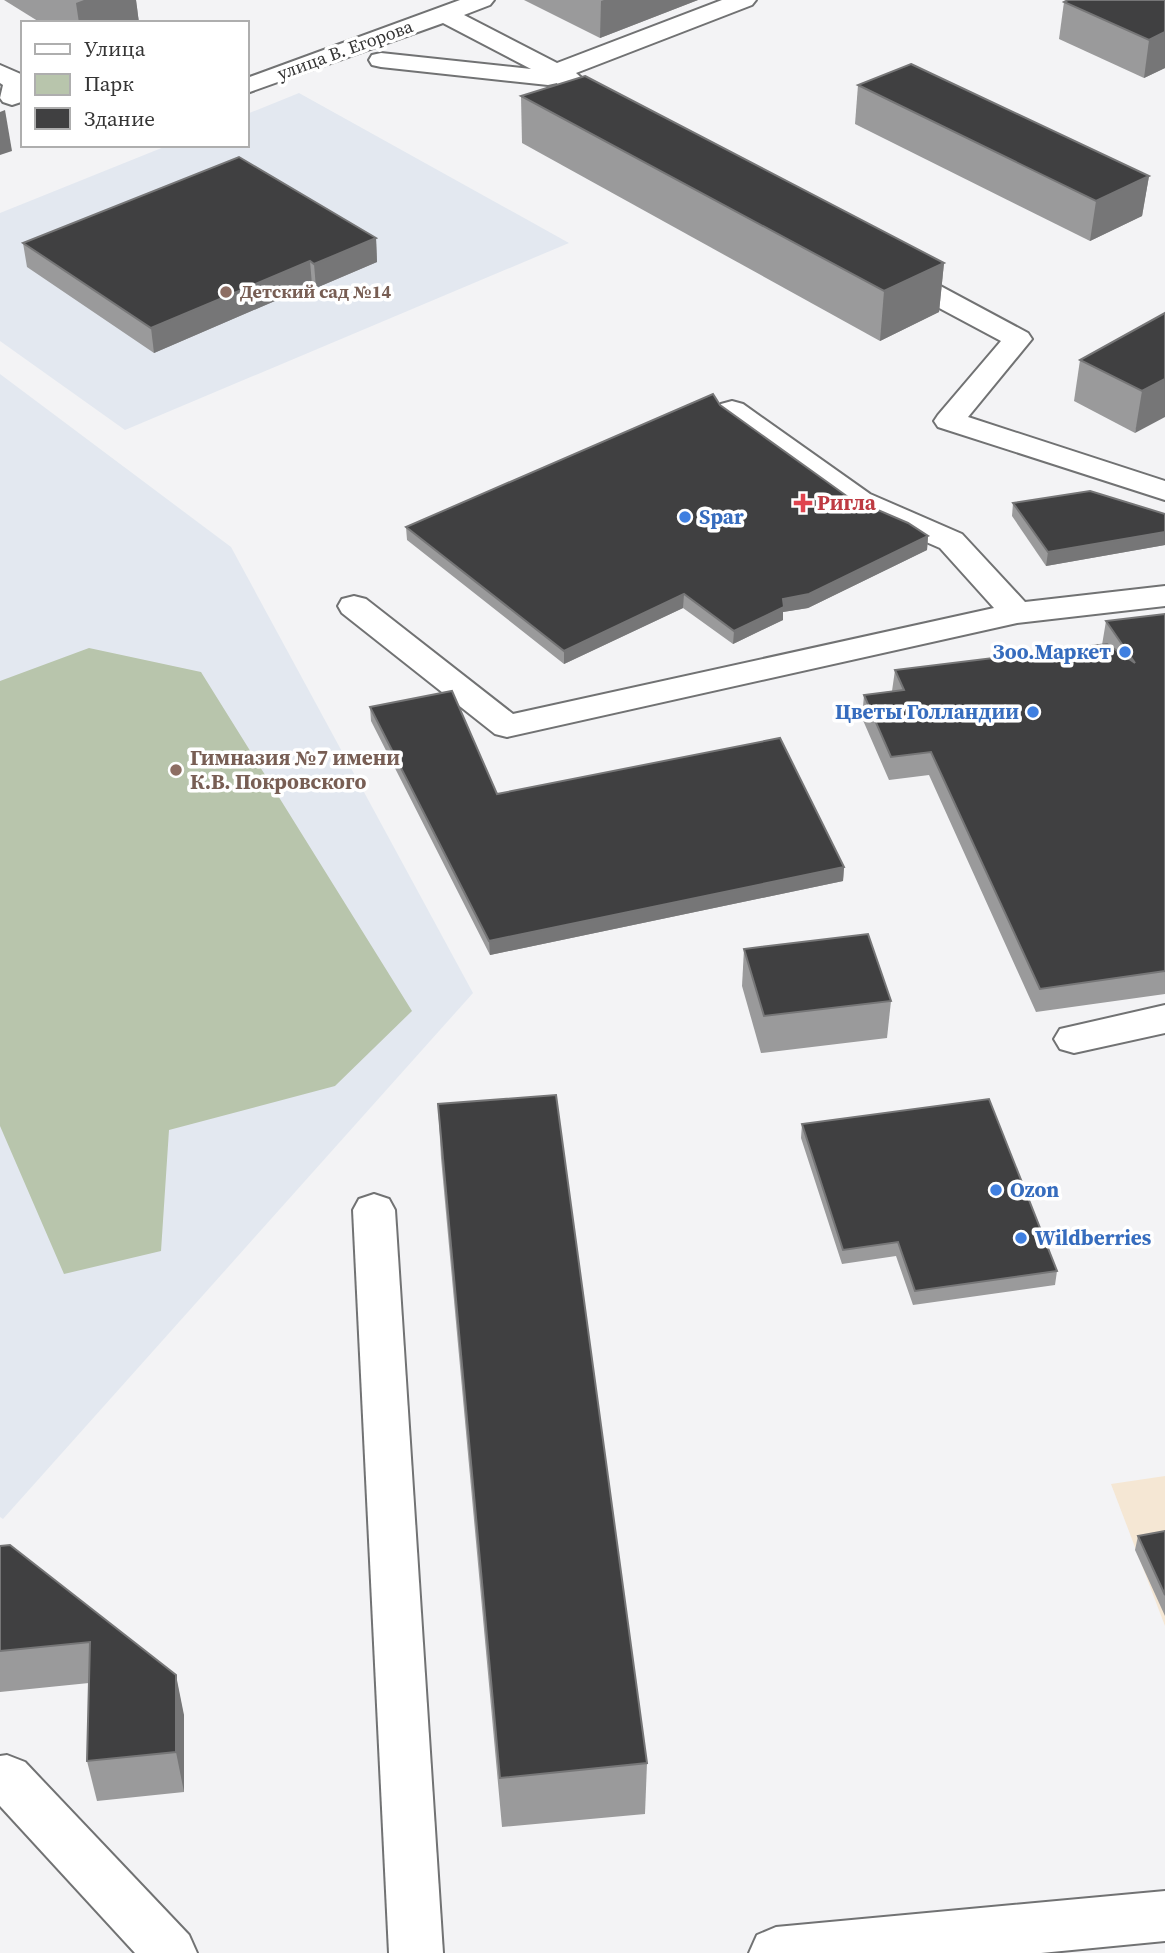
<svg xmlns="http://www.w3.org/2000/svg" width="1165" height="1953" viewBox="0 0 1165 1953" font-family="'Source Serif 4',serif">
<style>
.commercial{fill:#f5e7d4}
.built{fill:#e3e8f0}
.green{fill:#b8c5ac}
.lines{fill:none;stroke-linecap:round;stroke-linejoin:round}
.minor-casing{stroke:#717273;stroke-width:4}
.minor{fill:#fff;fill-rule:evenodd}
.wall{fill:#9a9a9b}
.shaded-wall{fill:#767677}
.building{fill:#404041;stroke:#767677;stroke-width:2}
.education-dot{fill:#8d6e63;stroke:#fff;stroke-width:2.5}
.health-dot{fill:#e0444e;stroke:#fff;stroke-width:2.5}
.shop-dot{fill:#3f7fe0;stroke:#fff;stroke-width:2.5}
.labels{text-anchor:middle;stroke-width:7;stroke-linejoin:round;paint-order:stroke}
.far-street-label{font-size:18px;fill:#343434;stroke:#fff}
.far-education-label{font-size:18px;font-weight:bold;fill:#785e54;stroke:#fff;text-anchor:start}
.health-label{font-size:21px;font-weight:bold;fill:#be3a42;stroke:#fff;text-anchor:start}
.shop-label{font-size:21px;font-weight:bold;fill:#366cbe;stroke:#fff;text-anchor:start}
.education-label{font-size:21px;font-weight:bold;fill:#785e54;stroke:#fff;text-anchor:start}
</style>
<rect width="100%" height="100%" fill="#f3f3f5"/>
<path class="commercial" d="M1165,1476v150l-54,-142z"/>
<g class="built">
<path d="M299,93l270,150 -444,187 -125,-89v-128l169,-68h78v-31z"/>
<path d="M0,374l231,173 242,446 -470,526 -3,-2z"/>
</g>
<path class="green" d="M89,648l112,24 211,339 -77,75 -166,44 -8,121 -97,23 -64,-148v-445z"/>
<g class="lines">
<g class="minor-casing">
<g id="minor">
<path d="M460,0h34l-4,5 -26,10 93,48 165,-63h34l-4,5 -176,68 8,7 2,14 25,15 4,5 -4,5 -9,3 -37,-19 -8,-20 -9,2 -167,-18 -9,-2 -3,-5 3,-5 9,-2 150,16 -88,-46 -196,70v-15z"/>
<path d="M0,65l23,10 -2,27 -9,3 -9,-3 -3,-4 3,-13 -3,-2z"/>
<path d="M895,265l10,2 123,66 4,6 -64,78 197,64v19l-227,-73 -4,-6 4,-6 63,-74 -116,-62 -4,-6 4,-6z"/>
<path d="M732,401l11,3 127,90 92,40 63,68 140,-16v20l-148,17 -510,114 -12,-3 -153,-121 -4,-7 4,-7 12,-3 12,3 147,115 481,-106 -54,-60 -92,-40 -127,-92 -4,-6 4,-6z"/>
<path d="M1165,1005v28l-91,20 -14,-4 -6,-10 6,-10z"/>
<path d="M374,1194l15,5 6,11 48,743h-54l-36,-743 6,-11z"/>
<path d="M7,1755l18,7 164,173 8,18h-62l-135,-147v-50z"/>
<path d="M1165,1891v50l-124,12h-292l8,-18 19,-8z"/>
</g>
</g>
<use href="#minor" class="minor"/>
</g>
<g class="wall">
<path d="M4,0h132l3,23h-98z"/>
<path d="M524,0h174l-98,38z"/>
<path d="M1165,0v68l-21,10 -85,-39 5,-37z"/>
<path d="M858,85l291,91 -7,40 -52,25 -235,-117z"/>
<path d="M521,96l423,167 -5,49 -59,29 -358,-198z"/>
<path d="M376,238l1,24 -61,26 -4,-3 -158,68 -127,-86 -4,-24z"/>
<path d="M1165,313l-30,120 -61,-32 6,-41z"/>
<path d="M720,405l128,92 80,39 -1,14 -119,58 -25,4v8l-50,24 -50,-36 -119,56 -157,-124 -1,-13z"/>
<path d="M1013,503l152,11v31l-119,21 -34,-50z"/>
<path d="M1165,614v380l-129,18 -107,-237 -40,5 -27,-62 2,-23 28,-4 3,-21 207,-25 4,-24z"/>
<path d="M370,707l127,87 347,73 -1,14 -353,74 -119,-234z"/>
<path d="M744,949l147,52 -4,37 -126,15 -19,-67z"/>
<path d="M438,1104l209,659 -2,51 -143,13 -61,-669z"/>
<path d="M802,1124l255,147 -2,14 -142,20 -17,-49 -54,8 -41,-126z"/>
<path d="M1165,1531v85l-30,-66 3,-14z"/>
<path d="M0,1546l184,169v77l-87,9 -10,-40 2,-78 -89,9z"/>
</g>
<g class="shaded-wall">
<path d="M84,0h52l3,23h-60l-3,-20z"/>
<path d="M604,0h94l-98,38 1,-37z"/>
<path d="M1165,32v36l-21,10 5,-38z"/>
<path d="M5,110l7,41 -12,4v-43z"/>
<path d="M1149,176l-7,40 -52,25 6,-40z"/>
<path d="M376,238l1,24 -61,26 -2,-24z"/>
<path d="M310,261l2,24 -158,68 -3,-25z"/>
<path d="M944,263l-5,49 -59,29 4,-50z"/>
<path d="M1165,379v38l-30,16 7,-42z"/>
<path d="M1165,532v13l-119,21 2,-14z"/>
<path d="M928,536l-1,14 -119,58 -25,4v8l-50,24 1,-13 49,-32z"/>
<path d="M684,594l-1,14 -119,56v-13z"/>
<path d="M844,867l-1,14 -353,74 -1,-14z"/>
<path d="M176,1675l8,40v77l-8,-40z"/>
</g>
<g class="building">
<path d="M1068,0h97v32l-16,8 -85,-38z"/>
<path d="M911,64l238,112 -53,25 -238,-116z"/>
<path d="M585,76l359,187 -60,28 -363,-195z"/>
<path d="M239,157l137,81 -62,26 -4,-3 -159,67 -128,-85z"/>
<path d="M1165,313v66l-23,12 -62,-31z"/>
<path d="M713,394l7,11 128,92 60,26 20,13 -119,58 -26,5 1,8 -50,24 -50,-37 -120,57 -158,-124z"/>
<path d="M1090,491l75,23v18l-117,20 -35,-49z"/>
<path d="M1165,614v357l-125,18 -109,-237 -40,5 -27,-62 40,-5 -9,-20 212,-26 28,19 -29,-42z"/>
<path d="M452,691l45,103 283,-56 64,129 -355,74 -119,-234z"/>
<path d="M868,934l23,67 -127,15 -20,-67z"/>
<path d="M556,1095l91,668 -147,15 -62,-674z"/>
<path d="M989,1099l68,172 -142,20 -17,-49 -55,8 -41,-126z"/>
<path d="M1165,1531v64l-27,-59z"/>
<path d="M10,1545l166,130v77l-89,9 3,-119 -90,9v-105z"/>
</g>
<g class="education-dot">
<circle cx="226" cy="292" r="7"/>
<circle cx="176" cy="770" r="7"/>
</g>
<path class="health-dot" d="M799.5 492.5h7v7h7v7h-7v7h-7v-7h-7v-7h7z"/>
<g class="shop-dot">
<circle cx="685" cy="517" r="7"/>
<circle cx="1125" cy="652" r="7"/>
<circle cx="1033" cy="712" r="7"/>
<circle cx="996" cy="1190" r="7"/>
<circle cx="1021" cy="1238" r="7"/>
</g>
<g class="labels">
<g class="far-street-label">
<text transform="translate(345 50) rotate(-20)" y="6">улица В. Егорова</text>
</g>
<g class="far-education-label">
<text x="240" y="298">Детский сад №14</text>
</g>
<g class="health-label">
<text x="817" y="510">Ригла</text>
</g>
<g class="shop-label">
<text x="699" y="524">Spar</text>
<text x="1111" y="659" text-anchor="end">Зоо.Маркет</text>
<text x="1019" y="719" text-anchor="end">Цветы Голландии</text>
<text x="1010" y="1197">Ozon</text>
<text x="1035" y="1245">Wildberries</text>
</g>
<g class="education-label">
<text x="190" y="765">Гимназия №7 имени<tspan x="190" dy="24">К.В. Покровского</tspan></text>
</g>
</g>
<rect x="21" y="21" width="228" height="126" fill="#ffffff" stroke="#aeaeae" stroke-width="2"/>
<rect x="35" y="44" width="35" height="10" fill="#ffffff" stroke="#aeaeae" stroke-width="2"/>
<text x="84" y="56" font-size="21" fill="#343434">Улица</text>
<rect x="35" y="74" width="35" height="21" fill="#b8c5ac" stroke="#aeaeae" stroke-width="2"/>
<text x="84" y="91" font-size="21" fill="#343434">Парк</text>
<rect x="35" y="108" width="35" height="21" fill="#404041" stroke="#aeaeae" stroke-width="2"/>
<text x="84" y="126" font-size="21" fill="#343434">Здание</text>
</svg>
